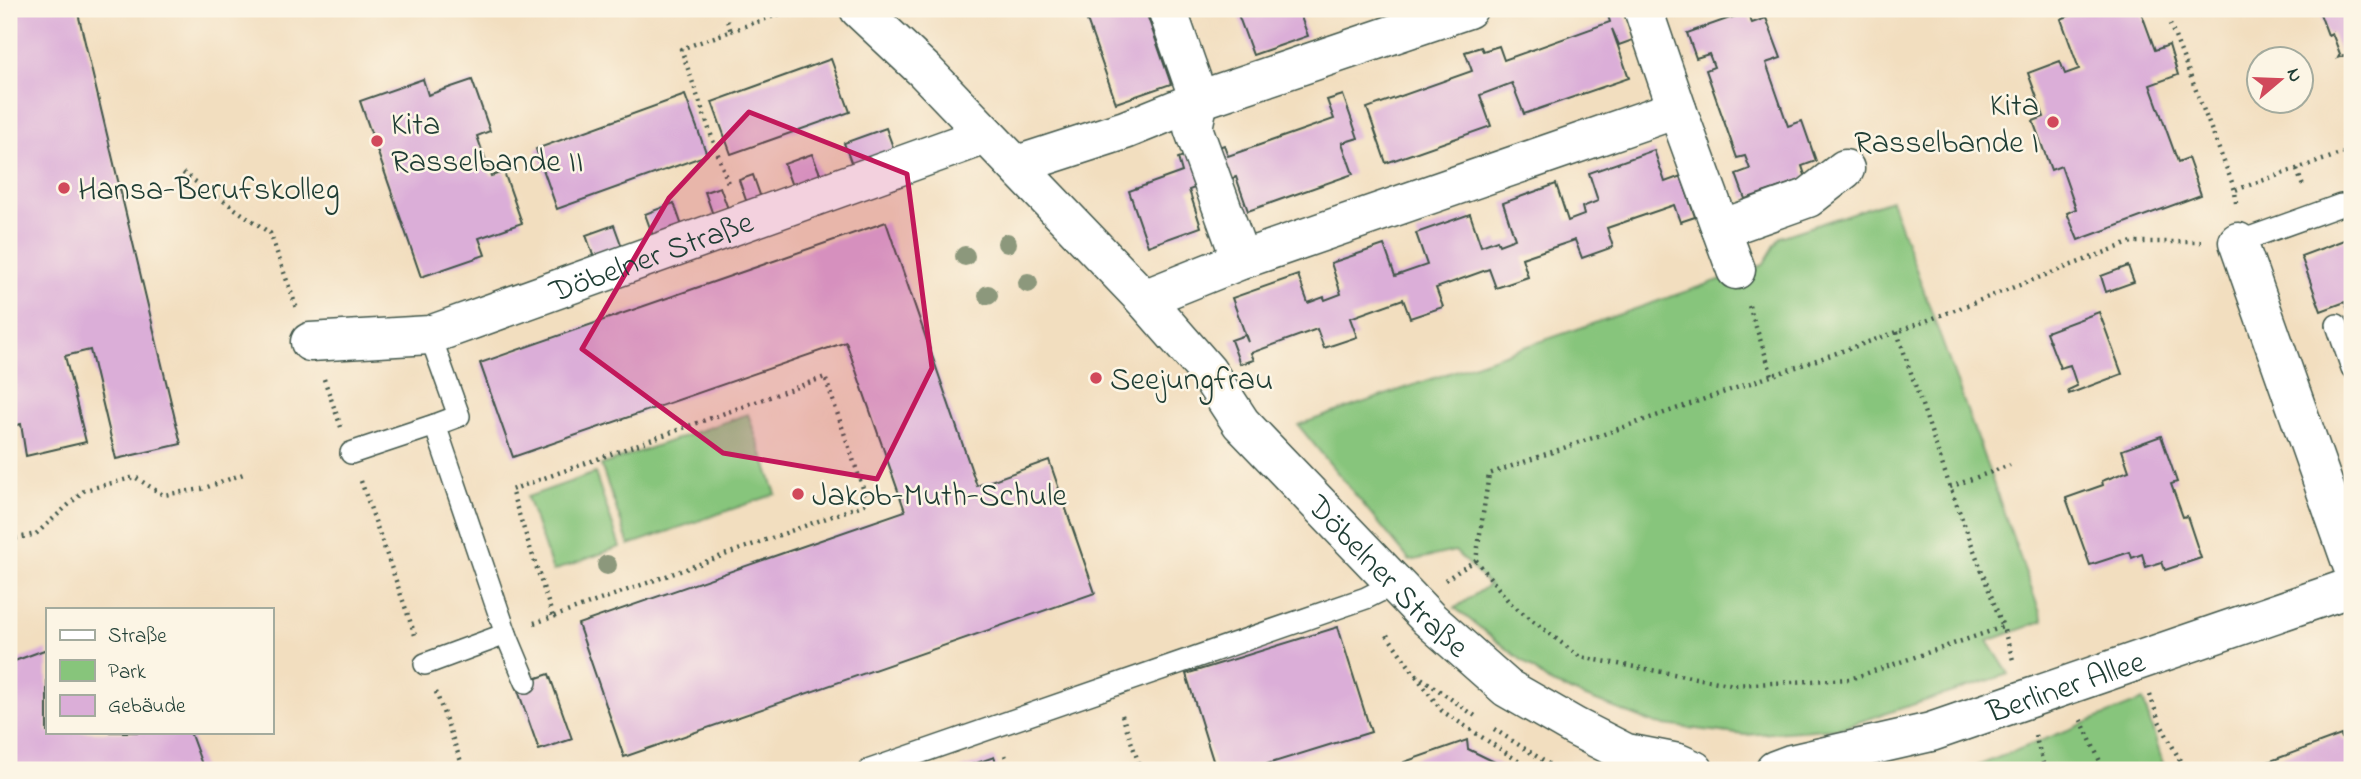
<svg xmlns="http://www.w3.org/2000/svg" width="2361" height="779" viewBox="0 0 2361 779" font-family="'Indie Flower',sans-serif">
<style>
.green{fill:#87c57b;stroke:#538158;stroke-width:2}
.building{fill:#dbaed8}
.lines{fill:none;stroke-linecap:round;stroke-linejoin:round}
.service-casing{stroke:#3f5549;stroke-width:24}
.minor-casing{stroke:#3f5549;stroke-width:41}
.path{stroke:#3f5549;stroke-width:4.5;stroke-dasharray:2 5;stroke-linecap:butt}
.service{stroke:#fff;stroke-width:21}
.minor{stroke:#fff;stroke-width:38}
.tree{fill:#8c987c}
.marked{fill:#c2185b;fill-opacity:0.2;stroke:#c2185b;stroke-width:5;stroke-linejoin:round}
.poi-dot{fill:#d1495b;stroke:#fcf5e5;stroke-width:2.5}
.labels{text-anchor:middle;stroke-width:5;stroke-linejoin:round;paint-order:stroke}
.poi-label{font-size:32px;fill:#1f3d34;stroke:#fcf5e5;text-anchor:start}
.street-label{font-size:32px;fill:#1f3d34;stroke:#fcf5e5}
</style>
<rect width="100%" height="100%" fill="#fcf5e5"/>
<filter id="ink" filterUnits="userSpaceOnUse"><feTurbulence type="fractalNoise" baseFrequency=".0143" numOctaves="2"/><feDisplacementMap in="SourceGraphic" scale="14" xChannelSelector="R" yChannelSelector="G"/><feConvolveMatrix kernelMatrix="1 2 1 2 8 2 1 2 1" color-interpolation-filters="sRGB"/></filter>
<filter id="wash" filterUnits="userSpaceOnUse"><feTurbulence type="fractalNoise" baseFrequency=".00686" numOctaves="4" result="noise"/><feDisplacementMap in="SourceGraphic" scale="28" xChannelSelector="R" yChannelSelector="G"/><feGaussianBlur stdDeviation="1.57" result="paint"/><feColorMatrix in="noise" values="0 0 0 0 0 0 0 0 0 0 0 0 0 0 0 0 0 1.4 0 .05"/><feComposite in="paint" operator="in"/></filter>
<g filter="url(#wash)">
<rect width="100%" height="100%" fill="#f2debf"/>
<g class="green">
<path d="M1891,200l152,421 -55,20 21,33 -169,54 -95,7 -89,-11 -104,-40 -97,-76 34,-23 -34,-34 -45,10 -112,-136 465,-160 17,-28z"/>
<path d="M748,414l28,80 -147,51 -28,-80z"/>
<path d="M595,473l25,74 -67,24 -26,-74z"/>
<path d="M2143,700l22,70h-198z"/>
</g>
<g id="blocks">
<g class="building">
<path d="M12,9h65l104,435 -65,15 -26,-109 -25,6 21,86 -60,14 -5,-32 -12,3v-402l6,-1z"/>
<path d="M1083,9h62l26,75 -55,19z"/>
<path d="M1236,9h62l10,27 -55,19z"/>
<path d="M1606,9h17l10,31 -14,5 -7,-16 17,49 -105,36 -12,-31 -32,12 11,31 -105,37 -19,-55 105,-37 -7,-19 16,-5 2,4 16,-5 5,14 106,-38z"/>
<path d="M2085,9h55l15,41 14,-5 9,30 -28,10 28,77 10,-4 13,37 -123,45 -11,-27 9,-4 -15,-43 -10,4 -18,-49 11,-4 -16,-44 32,-12 5,13 14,-5 -18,-50z"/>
<path d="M2327,9h25v44l-14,5 2,-4 -8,-21 -4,2 -9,-24z"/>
<path d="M1747,12l5,11 14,-5 15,40 -15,5 22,63 14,-5 14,40 -14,5 4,12 -61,21 -9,-25 14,-5 -5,-13 -8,2 -31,-88 8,-3 -5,-13 -13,4 -9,-25z"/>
<path d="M831,59l19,53 -119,42 -19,-52z"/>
<path d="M423,79l5,16 44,-15 18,51 -13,5 14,40 13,-4 18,51 -43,15 6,17 -64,22 -61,-176z"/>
<path d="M685,95l22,60 -150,54 -21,-60z"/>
<path d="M1343,95l15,43 -16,5 11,31 -105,37 -12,-34 -16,5 -12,-31 16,-6 4,11 106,-37 -7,-19z"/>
<path d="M886,128l8,22 -42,15 -8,-22z"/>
<path d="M1654,150l11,32 16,-6 14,41 -15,5 -6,-17 -67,23 6,19 -31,11 -7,-18 -53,18 6,19 -32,11 -7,-19 -53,19 7,19 -33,11 -7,-19 -53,19 7,19 -33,11 -7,-19 -66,24 3,7 -14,4 -9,-24 14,-5 3,7 -16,-44 66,-23 10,28 16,-6 1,3 16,-6 -10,-31 53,-18 11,31 32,-11 -11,-32 54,-19 11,32 16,-6 2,5 16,-6 -12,-36 53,-19 12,37 16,-6 -2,-8 16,-6 -9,-28z"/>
<path d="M1194,152l11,32 -16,6 12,37 -53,19 -19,-55 53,-19 -4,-14z"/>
<path d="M812,154l9,22 -29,10 -8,-22z"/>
<path d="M753,175l8,23 -14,5 -8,-23z"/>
<path d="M720,187l8,22 -15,6 -8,-23z"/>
<path d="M674,203l8,23 -29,10 -8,-22z"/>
<path d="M886,222l91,264 72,-26 46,133 -471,164 -46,-133 327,-113 -59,-169 -333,115 -33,-94z"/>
<path d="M614,225l8,22 -28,11 -8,-23z"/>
<path d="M2352,237v76l-3,1 -4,-12 -24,9 -20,-55z"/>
<path d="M2128,266l6,16 -28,10 -5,-16z"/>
<path d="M2099,312l23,62 -53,20 -1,-4 9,-4 -7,-21 -10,3 -14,-36z"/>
<path d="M2161,436l16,46 -6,2 12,33 4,-1 14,42 -36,12 -3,-8 -16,5 -4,-13 -10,4 -2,-6 -40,13 -24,-67 37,-13 -1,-4 27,-10 -7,-21z"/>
<path d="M1338,627l33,105 -123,38h-32l-30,-96z"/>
<path d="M47,649v83h143l14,38h-195v-107z"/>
<path d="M549,674l23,65 -33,11 -23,-65z"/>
<path d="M2341,735l2,6 9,-4v33h-84l-3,-7z"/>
<path d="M1467,740l1,9 43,21h-112l5,-8z"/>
<path d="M994,757l5,13h-42z"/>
</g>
</g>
</g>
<g filter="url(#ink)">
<use href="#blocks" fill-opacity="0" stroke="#3f5549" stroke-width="2"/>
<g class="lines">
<g class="service-casing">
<g id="service">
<path d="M2238,242l103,-37"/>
<path d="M2337,325l15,43"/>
<path d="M430,335l29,81 -24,9 71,209 20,48"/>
<path d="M351,453l84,-28"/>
<path d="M425,664l81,-30"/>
<path d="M870,770l496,-172 30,-15"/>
</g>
</g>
<g class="minor-casing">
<g id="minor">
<path id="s1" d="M859,9l66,62 219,228 63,72 34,52 188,196 78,69 68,39 51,26 52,10 16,7"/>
<path d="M1167,9l32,91 -6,28 48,132"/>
<path d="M1677,109l59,161"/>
<path d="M1017,165l108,-35 74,-30 269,-91"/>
<path d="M1721,229l87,-31 37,-29"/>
<path d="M2238,242l114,323"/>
<path d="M1144,299l97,-39 436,-151 -34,-100"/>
<path id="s2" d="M310,342l120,-7 556,-200"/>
<path id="s3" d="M1775,770l16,-6 140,-32 421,-145"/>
</g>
</g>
<g class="path">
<path d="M727,21l4,10 -50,18 48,137"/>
<path d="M2170,24l65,166"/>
<path d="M731,31l63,-22"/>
<path d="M2297,170l7,19"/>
<path d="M183,173l87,60 27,76"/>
<path d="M2236,203l-1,-13 117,-40"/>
<path d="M1749,306l23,69"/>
<path d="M1897,332l53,155 53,140"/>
<path d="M324,379l17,48"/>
<path d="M361,481l55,157"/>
<path d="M1950,487l60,-22"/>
<path d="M9,540l27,-6 49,-44 50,-13 28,18 39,-6 44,-16"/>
<path d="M1476,560l34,43 70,54 154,28 116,-6 153,-52 11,36"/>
<path d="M1445,580l31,-20 13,-86 408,-142 235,-90h69"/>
<path d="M534,623l19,-6 315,-114 -43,-126 -314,113 42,127"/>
<path d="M1387,635l27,38 64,45"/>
<path d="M1416,676l26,35 90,59"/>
<path d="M436,692l28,78"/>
<path d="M2150,695l9,26 26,49"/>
<path d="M1122,715l19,55"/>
<path d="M2081,720l23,50"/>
<path d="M1494,729l64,41"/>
<path d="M2035,735l10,35"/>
<path d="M1005,755l6,15"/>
</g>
<use href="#service" class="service"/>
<use href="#minor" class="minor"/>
</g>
<g class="tree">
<circle cx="1007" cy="243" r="10"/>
<circle cx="965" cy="256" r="10"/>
<circle cx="1028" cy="283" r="10"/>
<circle cx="988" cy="295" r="10"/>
<circle cx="607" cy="565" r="10"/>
</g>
</g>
<path class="marked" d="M749,112l158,62 25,194 -55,111 -154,-26 -141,-104 87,-151z"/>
<g class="poi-dot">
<circle cx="2053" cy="122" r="7"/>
<circle cx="377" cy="141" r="7"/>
<circle cx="64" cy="188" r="7"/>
<circle cx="1096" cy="378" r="7"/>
<circle cx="798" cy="494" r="7"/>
</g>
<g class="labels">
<g class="poi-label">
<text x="2039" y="115" text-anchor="end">Kita<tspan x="2039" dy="37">Rasselbande I</tspan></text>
<text x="391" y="134">Kita<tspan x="391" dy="37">Rasselbande II</tspan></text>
<text x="78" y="199">Hansa-Berufskolleg</text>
<text x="1110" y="389">Seejungfrau</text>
<text x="812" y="505">Jakob-Muth-Schule</text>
</g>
<g class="street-label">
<text dy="11" stroke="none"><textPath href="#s2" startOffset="355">Döbelner Straße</textPath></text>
<text dy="11" stroke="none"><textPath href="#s1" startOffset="777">Döbelner Straße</textPath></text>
<text dy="11" stroke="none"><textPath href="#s3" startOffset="303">Berliner Allee</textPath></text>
</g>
</g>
<rect width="2361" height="779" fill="none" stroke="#fcf5e5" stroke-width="35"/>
<rect x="46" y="608" width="228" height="126" fill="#fcf5e5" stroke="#a4ab9e" stroke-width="2"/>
<rect x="60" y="630" width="35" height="10" fill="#ffffff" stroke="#a4ab9e" stroke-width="2"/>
<text x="108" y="642" font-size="21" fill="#1f3d34">Straße</text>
<rect x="60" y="660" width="35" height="21" fill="#87c57b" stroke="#a4ab9e" stroke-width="2"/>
<text x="108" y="678" font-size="21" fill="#1f3d34">Park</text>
<rect x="60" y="695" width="35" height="21" fill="#dbaed8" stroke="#a4ab9e" stroke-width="2"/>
<text x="108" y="712" font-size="21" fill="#1f3d34">Gebäude</text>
<g transform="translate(2280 80) rotate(71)"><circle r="33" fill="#fcf5e5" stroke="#a4ab9e" stroke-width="2"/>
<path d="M0-5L12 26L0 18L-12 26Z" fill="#d1495b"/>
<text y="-10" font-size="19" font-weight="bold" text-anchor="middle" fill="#1f3d34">N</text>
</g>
</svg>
